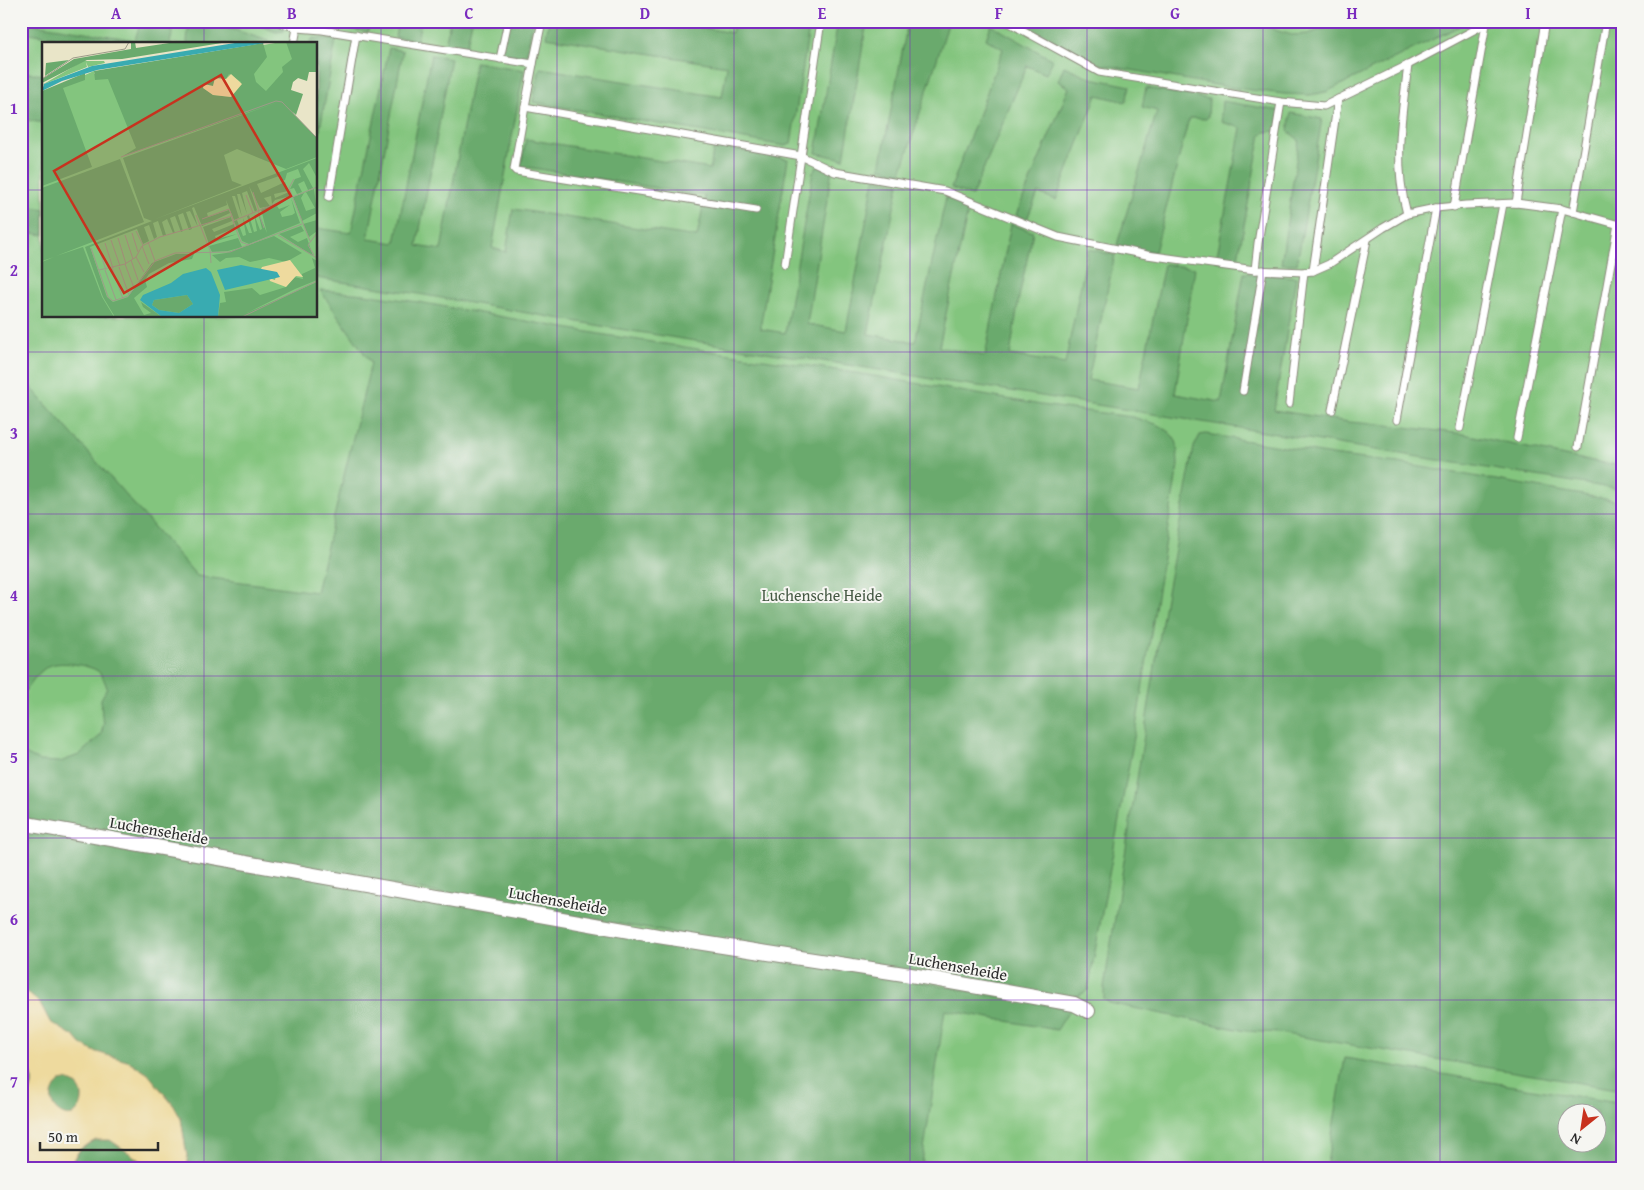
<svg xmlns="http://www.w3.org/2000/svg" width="1644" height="1190" viewBox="0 0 1644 1190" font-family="'Gentium Book Plus',serif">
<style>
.green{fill:#83c57e;stroke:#577854;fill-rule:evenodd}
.forest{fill:#6aaa6d;stroke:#4a6a4c;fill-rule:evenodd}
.sand{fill:#eeda9e;stroke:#8c8264;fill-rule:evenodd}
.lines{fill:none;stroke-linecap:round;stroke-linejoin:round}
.service-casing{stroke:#8a887a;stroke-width:9}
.minor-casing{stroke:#8a887a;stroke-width:16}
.service{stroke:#fff;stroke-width:7}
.minor{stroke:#fff;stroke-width:14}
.grid{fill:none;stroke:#7b2cbf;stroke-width:1;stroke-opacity:0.55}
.labels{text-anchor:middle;stroke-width:4;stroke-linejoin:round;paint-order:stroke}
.park-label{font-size:16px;fill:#455944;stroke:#f6f6f2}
.street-label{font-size:16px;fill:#2b2b2b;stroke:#f6f6f2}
.inset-road{fill:none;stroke:#9d9b89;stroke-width:1}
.view{fill:#c8321e;fill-opacity:0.15;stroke:#c8321e;stroke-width:2.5}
.inset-edge{fill:none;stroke:#2b2b2b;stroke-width:2.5}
.neatline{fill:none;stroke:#7b2cbf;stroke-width:2}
.grid-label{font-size:16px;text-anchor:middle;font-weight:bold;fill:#7b2cbf}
</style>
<rect width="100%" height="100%" fill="#f6f6f2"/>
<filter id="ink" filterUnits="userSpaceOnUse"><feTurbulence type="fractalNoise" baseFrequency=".02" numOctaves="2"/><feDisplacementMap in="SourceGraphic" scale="10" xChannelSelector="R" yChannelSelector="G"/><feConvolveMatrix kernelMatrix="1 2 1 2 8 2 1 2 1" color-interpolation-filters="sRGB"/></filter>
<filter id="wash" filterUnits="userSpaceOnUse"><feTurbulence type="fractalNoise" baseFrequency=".0096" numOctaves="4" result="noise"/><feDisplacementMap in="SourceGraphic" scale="20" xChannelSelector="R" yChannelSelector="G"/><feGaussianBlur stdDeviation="1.12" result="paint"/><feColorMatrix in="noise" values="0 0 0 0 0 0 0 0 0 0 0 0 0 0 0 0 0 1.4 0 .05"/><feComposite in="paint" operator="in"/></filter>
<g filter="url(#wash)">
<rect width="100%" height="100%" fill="#e9e5c8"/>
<path class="green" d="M21,21h1602v1148h-1602zM44,44h272v272h-272zM1566,1112h30v30h-30z"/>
<g class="forest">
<path d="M175,21l-5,22 -1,1h-73l-73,-12 -2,1v-11l114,18 5,-16z"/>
<path d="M189,21l22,1 66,22h-89l-1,-2z"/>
<path d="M249,21h37l-2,10 -8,1z"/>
<path d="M352,21h18l-2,11 -18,-3z"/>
<path d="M398,21h23l-4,19 -22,-3z"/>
<path d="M450,21h22l-6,27 -21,-3z"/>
<path d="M505,21h28l-7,36 -27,-4z"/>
<path d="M549,21h115l68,12 2,-12h76l-19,123 -6,2 -252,-44 7,-34 182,29 5,-31 -181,-29z"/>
<path d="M838,21h29l-23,138 -28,-6z"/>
<path d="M908,21h41l-48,152 -21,-5z"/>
<path d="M1016,21h158l11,9 12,1 14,-1 21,-9h23l23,10 14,4 15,-1 17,-5 14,-8h30l11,6 6,1 12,-3 10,-4h63l-144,71 -16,3 -26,-1 -57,-7 -129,-23 -47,-20z"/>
<path d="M991,25l62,35 -7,14 -19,-8 -55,130 -21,-8 52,-139 -17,-10z"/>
<path d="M315,38l21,2 -20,111v-107h-7l3,-5z"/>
<path d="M389,48l14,3 -35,188 27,4 36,-188 20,3 -34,188 24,4 34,-188 49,8 -32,178 14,4 7,-43 184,28 8,-41 -184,-30 5,-27 184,30 4,-23 74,13 -27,164v6l24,4 28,-161 4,-6 15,3 -25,155 39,7 28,-152 25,5 -31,150 47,8 31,-145 23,9 -30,141 46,9 26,-132 22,8 -14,65 -9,58 55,9 23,-115 27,6 -27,125 51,8 25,-124 31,4 -20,126 46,8 23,-129 52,4 -22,133 75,12 38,3 77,9 105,23 54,9v24l-637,-103 -44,-6 -43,-8 -286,-45 -200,-35 -97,-15v-50l35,5z"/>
<path d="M1064,66l27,12 39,8 -4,16 -29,-7 -41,105 -18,-7 -11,26 -11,-4 53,-127 -11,-7z"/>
<path d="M21,72l23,3v48l-23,-4z"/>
<path d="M1146,88l63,11 -1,18 -2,2 -15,-1 -3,4 -33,130 -38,-7 40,-134 -15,-4z"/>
<path d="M1222,101l58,10 -2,20 -13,1 -4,2 -24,129 -21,-2 25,-133 -19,-6 -1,-7z"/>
<path d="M1291,113l31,6 -25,145h-16l18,-124 -11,-9z"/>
<path d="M21,205l23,4v26l-23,-4z"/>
<path d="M320,290l44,4 54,8 181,32 263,40 179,31 91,12 24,7 12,7 7,8 2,5 1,21 -41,256 -49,269 -8,5 -11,3 -339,-55 -709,-122v-71l6,5 12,6 21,1 19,-7 22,-20 3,-13 -2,-5 -1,-18 6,-11c-2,-6 -4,-12 -9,-17 -9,-6 -37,-10 -47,-6 -13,5 -21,20 -30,31v-322l8,11 168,191 119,16 55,-229z"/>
<path d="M1206,434l133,22 59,7 225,39v588l-344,-57 -33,-2 -137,-28 -5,-4v-12l61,-384 29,-156 6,-12z"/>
<path d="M21,828l811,138 238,43 -13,21 -112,-20 -24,159h-732l-8,-50 -7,-13 -26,-32 -18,-12 -37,-11 -12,-7 -6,-7 -25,-15 -10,-19 -19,-15z"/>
<path d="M1345,1058l278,46v65h-297zM1566,1112h30v30h-30z"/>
<path d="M21,1059c5,5 10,10 11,18 2,8 -2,22 -11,24z"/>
<path d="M65,1080c19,3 23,23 8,35 -4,1 -7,1 -11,-1 -15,-8 -12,-23 -2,-33z"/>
<path d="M96,1140h14l43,29h-84c7,-16 12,-21 27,-29z"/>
</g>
<path class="sand" d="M21,988l19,15 10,19 25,15 6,7 12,7 37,11 18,12 26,32 7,13 8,50h-36l-43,-29h-14l-15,8 -7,10 -5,11h-39l-9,-13v-55c9,-2 13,-16 11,-24 -1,-8 -6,-13 -11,-18zM65,1080c19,3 23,23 8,35 -4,1 -7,1 -11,-1 -15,-8 -12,-23 -2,-33z"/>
</g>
<g filter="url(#ink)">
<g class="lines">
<g class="service-casing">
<g id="service">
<path d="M276,21l21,7 25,2 211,34 -8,43 276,49 34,16 110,19 113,46 89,18 108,15 49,2 9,-1 16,-7 54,-36 24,-14 29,-6 30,-3 50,-2 46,6 61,17"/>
<path d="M1006,21l93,51 182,30 43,4 84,-41 83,-44"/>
<path d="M294,44l3,-16"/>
<path d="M500,59l8,-38"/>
<path d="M533,64l9,-43"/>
<path d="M525,107l-11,62 2,2 240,39"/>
<path d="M329,197l27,-162"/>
<path d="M1516,203l29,-182"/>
<path d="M1454,207l32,-183"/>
<path d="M1573,212l33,-191"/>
<path d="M1407,214c-14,-51 -5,-98 1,-149"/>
<path d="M785,265l36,-244"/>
<path d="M1255,270l3,-27 23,-141"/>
<path d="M1313,271l25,-172"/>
<path d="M1243,391l20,-121"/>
<path d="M1289,404l15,-132"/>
<path d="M1332,410l35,-170"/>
<path d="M1397,420l39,-212"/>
<path d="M1460,428l43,-224"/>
<path d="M1517,438l45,-229"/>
<path d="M1578,447l40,-223"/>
</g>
</g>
<g class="minor-casing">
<path id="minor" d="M21,823l637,113 259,40 157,28 14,7"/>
</g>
<use href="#service" class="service"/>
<use href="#minor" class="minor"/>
</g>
</g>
<path class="grid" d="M204,21v23M381,21v1148M557,21v1148M734,21v1148M910,21v1148M1087,21v1148M1263,21v1148M1440,21v1148M21,190h23M316,190h1307M204,316v853M21,352h1602M21,514h1602M21,676h1602M21,838h1602M21,1000h1602"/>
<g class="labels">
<g class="park-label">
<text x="822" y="601">Luchensche Heide</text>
</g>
<g class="street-label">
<text transform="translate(159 830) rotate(10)" y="6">Luchenseheide</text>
<text transform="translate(558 900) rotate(10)" y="6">Luchenseheide</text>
<text transform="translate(958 966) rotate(10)" y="6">Luchenseheide</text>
</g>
</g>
<g transform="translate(42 42)">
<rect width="275" height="275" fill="#e9e5c8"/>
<path d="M239,0h36l-8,28 -17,12 -2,9 4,26 23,22v178h-275v-223l52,-23v3zM41,19h21l1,2 -17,4 -2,-5 1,5 -45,18z" fill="#83c57e"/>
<path d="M89,0h4l1,6 40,-6h52l-106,17 -35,1 -45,23v-4l32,-20 57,-10zM244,0h31v30h-8l-2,9 -9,-3 -5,4 -2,8 12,4 -7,21 -10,-9 31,32v19l-31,12 -49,-20 -13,6 8,26 10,4 -89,35 164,-62v20l-8,-15 -6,6 10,19 -5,2 -4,-9 -6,3 4,8 -5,2 -3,-6 -4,1 5,-10 6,-2 -3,-8 -11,4 -2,7 -4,1 -2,-5 -22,8 4,9 24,-11 3,9 -14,3 1,4 14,-6 1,4 -15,4 -3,4 -1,-8 -7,2 6,8 -10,2 -11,-22 8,24 -2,2 -8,-21 -5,2 5,21 -7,-20h-3l5,23 -7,-21h-3l7,22 -5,2 -8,-20 1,5 -20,8 1,4 21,-7 1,3 -28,13 -8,-19 -2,1 6,19 -8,-16 -4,1 6,17 -3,1 -6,-17 -5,2 5,16 -2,1 -6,-16 -5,2 5,15h-2l-6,-14 -5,3 4,13 -3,1 -5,-15 -5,2 4,14 -3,2 -5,-14 -5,2 5,14 -6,3 -6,-15 -47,18 17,50 6,5 15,-5 24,-34 24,-9h18l-2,5 -23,4 -20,11 -4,6 2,7 -13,11 10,17 7,-2 -8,-6 -2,-5 21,15h-47l-12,-20 -18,-50 67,-26 -8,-3 -21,-60 158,-57 -158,55 13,-8 -28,-69 -13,1 -1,-9 169,-28 4,14 -13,17 2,8 10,9 17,-19 -1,-5 10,-8zM187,32l12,8 -10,15 -18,-2 -10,-7 1,-3 9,1 2,-8 11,1zM27,18l-24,16 1,-13zM43,31v7l-22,8 29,79 -50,19v-95zM78,117l24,63 -88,34 27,-9 19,50 12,20h-72v-55l12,-5 -12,4v-73zM272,147l3,24 -15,8 -9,-24 11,-4 -3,5 5,13 9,-3 -9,-16zM249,156l9,25 -51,21 -7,-3 -8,-20 3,-1 6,16 3,-1 -3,-17 6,15h3l-5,-17 2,-1 5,17 3,-1 -3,-17 6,16 2,-1 -4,-17 9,21 -6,-24 27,-10 -11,7 2,3 11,-4 -10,7 2,5 10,-2 3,-2zM189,175l1,4 -20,8 2,3 20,-8 1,4 -20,8 1,3 21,-5 -28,10 -6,-17zM275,178v11l-8,6 -6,-13zM259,184l3,5 -14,6 8,5 9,-4 6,18 -34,-22zM232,194l28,17 -16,9 -17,-4 -19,4 -11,-5 -13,1 -6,4 -8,-7 14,-2zM196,196l4,9 -14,4 -16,1 -3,-6zM270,216l5,3v19l-22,9 -48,24 70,-31v35h-99l2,-14 6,-1 -2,-10 28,-4 8,7 26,-8 8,-10 9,2 -1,-5 13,-6zM145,253l6,9 -14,9 -20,-3 -7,-5 2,-5z" fill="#6aaa6d" fill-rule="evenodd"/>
<path d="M189,32l11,10 -11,13 -18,-2 -10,-7 1,-4 9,2 2,-8 11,1zM248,218l13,17 -7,-1 -10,11 -16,-6 -1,-3 6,2 2,-8 -17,-1 2,-4z" fill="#eeda9e"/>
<path d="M199,0h30l-174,28 -35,11 -20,10 2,-7 48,-18zM199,223l36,7 3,5 -55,13 -8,-20zM164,226l5,4 9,23 -2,22h-56l-22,-17 3,-5 28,-12 12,-9zM145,253l6,9 -14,9 -20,-3 -7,-5 2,-5z" fill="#39abb1" fill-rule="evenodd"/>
<path class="inset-road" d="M0,37l31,-21 52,-9 4,-7M79,115l155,-56 6,1 35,36M252,137l-5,9 21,53M211,150l6,19M204,153l7,18M216,169l6,17M154,173l14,35 1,13M160,177l27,-10 3,7M191,179l8,21 8,3M94,189l7,14M90,191l6,19M83,193l8,24M236,193l39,23M76,196l8,26M69,198l9,26M106,200l7,19M63,201l8,25M56,204l8,24M100,204l7,18M49,206l17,49 5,4 15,-5 27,-35 20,-8 55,-1 72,-28M272,213l-6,-10 9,-12M94,215l8,15M89,218l7,20M83,222l9,24M77,225l10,28M70,226l11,31M57,228l26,-6 11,-7 6,-11 18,-9 72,-21 1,5 84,-34M63,228l11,30M200,275l75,-36"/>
<path class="view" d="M179,33l70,121 -167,97 -70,-122z"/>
<rect width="275" height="275" class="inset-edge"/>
</g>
<rect width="1644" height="1190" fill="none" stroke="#f6f6f2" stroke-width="55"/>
<g transform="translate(1582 1128) rotate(210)"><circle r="24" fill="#f6f6f2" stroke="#a5a5a2"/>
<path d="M0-4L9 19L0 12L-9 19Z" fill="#c8321e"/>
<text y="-8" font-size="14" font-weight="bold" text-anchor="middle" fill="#2b2b2b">N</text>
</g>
<path d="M40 1142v8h118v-8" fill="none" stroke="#2b2b2b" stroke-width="2.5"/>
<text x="48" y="1142" font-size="15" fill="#2b2b2b" stroke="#f6f6f2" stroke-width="4" paint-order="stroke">50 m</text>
<rect x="28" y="28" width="1588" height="1134" class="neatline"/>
<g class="grid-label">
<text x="116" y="19">A</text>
<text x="292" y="19">B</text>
<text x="469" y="19">C</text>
<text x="645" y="19">D</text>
<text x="822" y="19">E</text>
<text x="999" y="19">F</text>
<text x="1175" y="19">G</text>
<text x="1352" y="19">H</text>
<text x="1528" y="19">I</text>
<text x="14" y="114">1</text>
<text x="14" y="276">2</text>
<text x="14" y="439">3</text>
<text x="14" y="601">4</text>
<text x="14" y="763">5</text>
<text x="14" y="925">6</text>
<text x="14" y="1087">7</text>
</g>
</svg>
